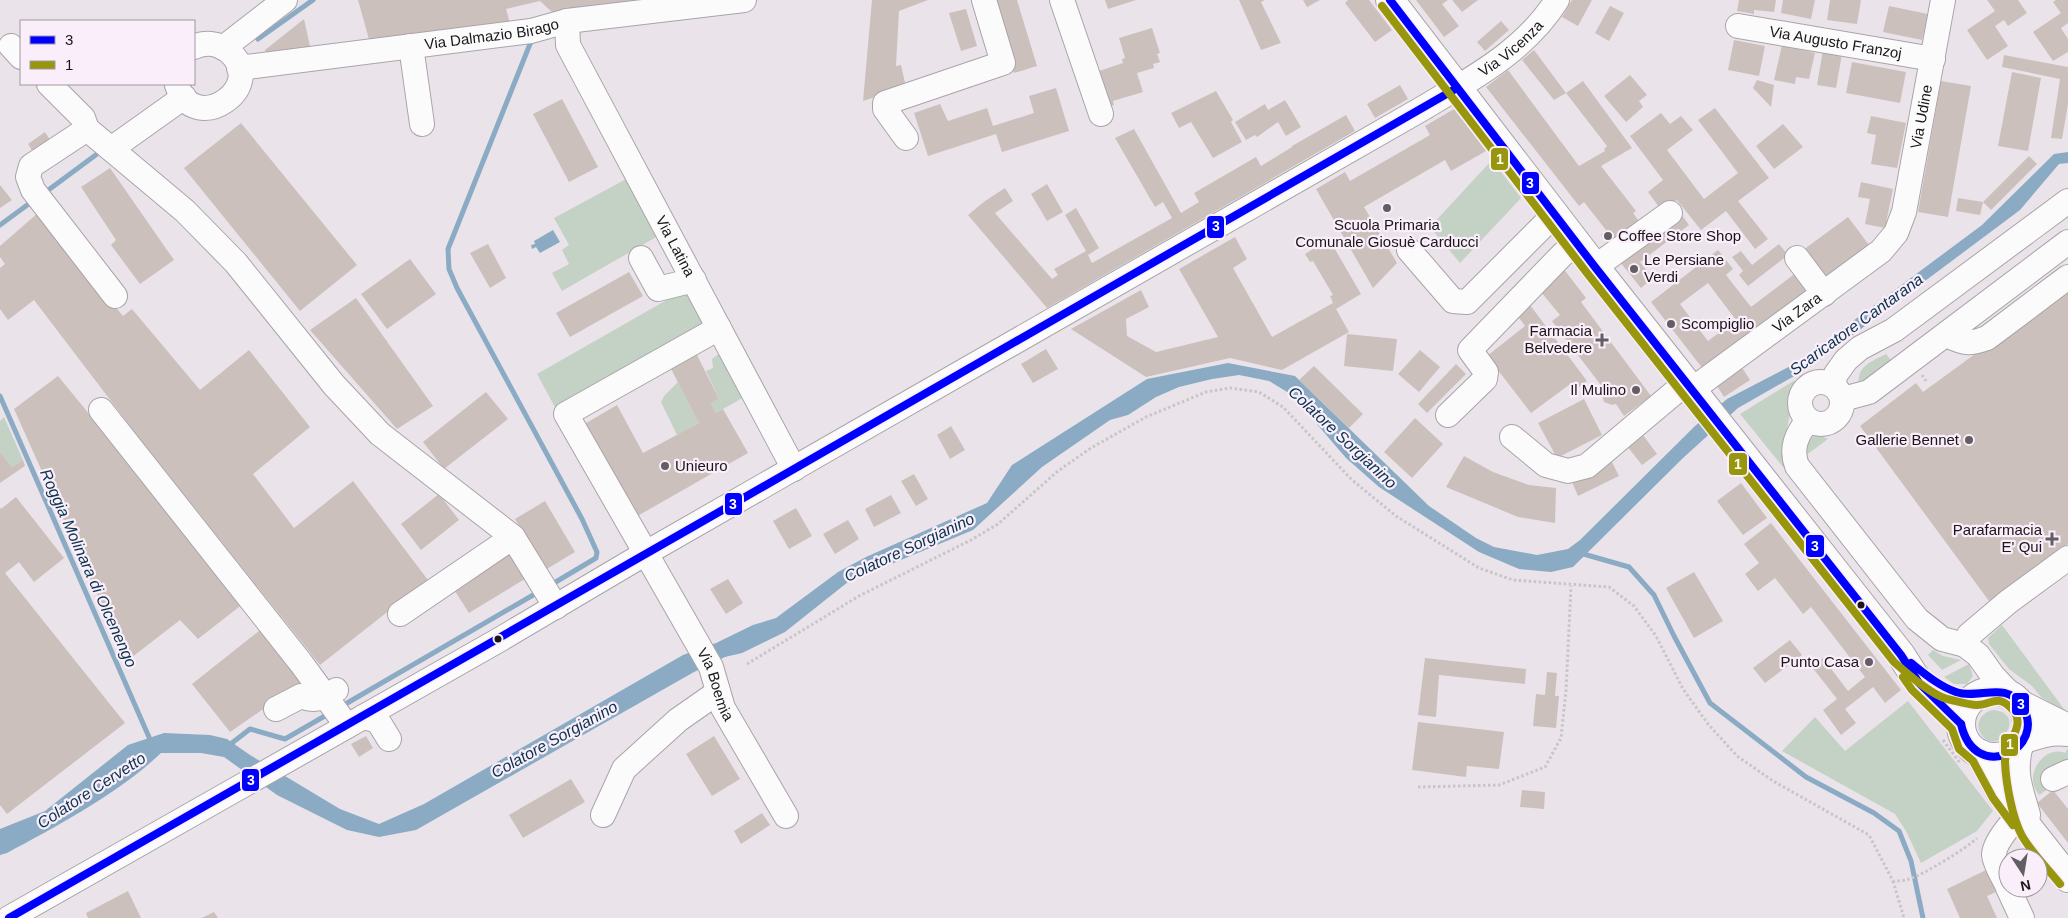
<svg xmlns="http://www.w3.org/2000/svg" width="2068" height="918" viewBox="0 0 2068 918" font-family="Arial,sans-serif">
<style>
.green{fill:#c4d1c5}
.water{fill:#8aabc3}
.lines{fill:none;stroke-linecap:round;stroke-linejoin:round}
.stream{stroke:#8aabc3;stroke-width:5}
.building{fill:#ccc0bd;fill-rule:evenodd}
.minor-casing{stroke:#a9a4a9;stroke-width:26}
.major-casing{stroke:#a9a4a9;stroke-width:30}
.path{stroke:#c8c5c8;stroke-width:3;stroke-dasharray:2.5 2.5;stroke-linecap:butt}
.minor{stroke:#fcfbfc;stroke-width:24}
.major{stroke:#fcfbfc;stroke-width:28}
.bus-1-casing{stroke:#faeefa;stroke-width:11}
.bus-2-casing{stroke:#faeefa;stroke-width:11}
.bus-1{stroke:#00f;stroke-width:8}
.bus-2{stroke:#98960c;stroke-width:8}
.poi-dot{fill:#635e63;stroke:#faeefa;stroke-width:2}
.bus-dot{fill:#1a161a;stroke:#faeefa;stroke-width:2}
.labels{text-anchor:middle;stroke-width:4.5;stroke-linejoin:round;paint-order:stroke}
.street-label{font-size:15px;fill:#1a161a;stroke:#faeefa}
.poi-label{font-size:15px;fill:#1a161a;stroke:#faeefa;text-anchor:end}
.water-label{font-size:16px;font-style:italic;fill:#09334b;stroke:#faeefa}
.line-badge{stroke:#faeefa;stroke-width:2}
.badge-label{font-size:14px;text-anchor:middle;font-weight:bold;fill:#fff}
</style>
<rect width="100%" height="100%" fill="#eae4ea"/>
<g class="green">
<path d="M1492,160l29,38 -61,65 -30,-36z"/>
<path d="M628,178l30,58 -96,55 -10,-18 17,-9 -7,-14 7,-5 -15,-27z"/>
<path d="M686,289l19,36 -149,84 -19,-35z"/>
<path d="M720,353l24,44 -28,16 -5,-10 8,-4 -13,-28 7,-3 -1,-9z"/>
<path d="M1886,354l8,10 -35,20c-3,-18 14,-23 27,-30z"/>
<path d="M1795,380l-4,12v14l-7,41 3,19 -4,1 -43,-53z"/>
<path d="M678,382l21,41 -22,12 -16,-33 3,-6z"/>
<path d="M4,417l19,43 -11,7 -12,-15v-31z"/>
<path d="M1819,435l9,4 -23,17c0,-11 2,-19 14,-21z"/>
<path d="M2002,625l62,84 2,1 -1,2 -24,-15 -9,-11 -23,-17 -20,-25 -1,-6z"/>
<path d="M1933,650l10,6 18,4 -19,10 -14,-15z"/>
<path d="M1969,664l4,12 -6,8h-13l-10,-7z"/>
<path d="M1908,701l85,110 -16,20 -56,32 -15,-32 -11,-17 -113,-63 33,-34 30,34z"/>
<path d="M1993,710c36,3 4,49 -12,24 -7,-11 1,-22 12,-24z"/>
<path d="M2068,748v18l-20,23 -9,6c-3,-5 -6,-9 -6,-15 -1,-16 16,-34 32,-27z"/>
</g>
<g class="water">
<path d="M2068,152v11l-9,1 -39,46 -210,157 -72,41 -55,50 -110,109 -22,5 -32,-3 -40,-17 -100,-65 -33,-29 -54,-63 -23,-14 -30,-6 -27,4 -33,8 -23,10 -28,18 -18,5 -68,47 -69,63 -125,52 -63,50 -43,21 -17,4 -31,15 -278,158 -37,7 -32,-7 -70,-35 -53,-38 -23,-4h-40c-42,40 -102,72 -154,100l-7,2v-26l45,-18 83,-66 36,-12 46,2 17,4 23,16 90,54 39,15 45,-20 259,-149 33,-12 37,-18 23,-7 62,-46 28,-15 121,-54 25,-38 135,-86 81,-16 67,13 134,130 47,32 18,9 43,8 31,-6 12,-9 115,-114 32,-27 71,-37 184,-137 72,-71z"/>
<path d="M553,230l7,12 -20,11 -4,-6 -4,2 -1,-4 4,-1 -1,-3z"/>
</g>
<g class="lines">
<g class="stream">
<path d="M535,38l-5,6 -82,205 1,20 8,19 125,231 15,33 -1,6 -47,28"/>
<path d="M258,39l55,-39"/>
<path d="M43,194l54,-40"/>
<path d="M0,225l34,-25"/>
<path d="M0,396l152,348"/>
<path d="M1580,553l49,14 25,28 20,41 36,67 96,74 68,36 25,18 12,30 12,57"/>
<path d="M342,706l198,-115"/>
<path d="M228,746l22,-17 35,10 45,-26"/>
</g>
</g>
<g class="building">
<path d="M358,0h310v1l-116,11 -12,-11 -34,8 4,14 -140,20z"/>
<path d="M872,0h56l-29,11 -3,55 5,-1 5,22 -43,14z"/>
<path d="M988,0h29l20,66 -23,7z"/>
<path d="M1105,0h31l-28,9z"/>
<path d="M1239,0h26l-4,2 20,41 -20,7z"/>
<path d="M1303,0h17l-13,7z"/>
<path d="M1348,0h21l23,30 -17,12 -30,-39z"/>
<path d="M1416,0h32l-6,4 17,22 -15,11z"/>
<path d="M1452,0h26l-16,12z"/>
<path d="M1572,0h20l-14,26 -16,-9z"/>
<path d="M1739,0h37l-2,12 -20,-2v4l-17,-3z"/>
<path d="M1783,0h32l-4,19 -30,-6z"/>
<path d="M1830,0h31l-4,24 -30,-4z"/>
<path d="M1987,0h31l9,13 -19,13 -4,-6 -9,6 13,20 -21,14 -20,-30 28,-19z"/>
<path d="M2056,0h12v23l-7,5 7,11v13l-15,9 -20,-29 28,-19 -8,-11z"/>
<path d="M1610,6l14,7 -15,28 -14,-8z"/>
<path d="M1889,6l39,8 -6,26 -39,-8z"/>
<path d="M966,9l11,37 -16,5 -12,-38z"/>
<path d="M304,19l7,32 -44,5 -2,-6z"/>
<path d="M1501,21l8,9 -24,21 -8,-9z"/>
<path d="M1152,28l8,25 -3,1 3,8 -7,2 1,4 -17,5 6,19 -30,9 1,4 -7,2 -8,-36 24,-8 -1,-4 3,-1 -6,-20z"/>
<path d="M1734,40l31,6 -6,30 -31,-6z"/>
<path d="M1782,45l33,8 -6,26 -13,-2 -1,7 -21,-4z"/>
<path d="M1534,50l32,43 17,-12 49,67 -31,18 35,45 -3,2 6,8 -31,23 -7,-9 5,-5 -22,-28 -5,4 -93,-119 22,-17 71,96 26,-15 -1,-2 3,-3 -41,-53 -12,7 -32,-40z"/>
<path d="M1823,50l19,4 -6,34 -19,-3z"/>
<path d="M2004,55l64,12v37l-6,35 -11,-1 9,-59 -58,-12z"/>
<path d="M1852,62l54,10 -6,31 -54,-10z"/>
<path d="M2012,72l29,6 -13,73 -30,-5z"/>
<path d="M1630,75l17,20 -8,6 4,6 -17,15 -22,-26z"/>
<path d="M1757,80l17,5 -3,22 -18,-19z"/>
<path d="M1941,81l30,5 -23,131 -30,-5z"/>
<path d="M1400,85l8,14 -33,19 -8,-14z"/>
<path d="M1056,88l13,43 -67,21 -6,-18 -68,22 -14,-43 26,-9 8,17 39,-13 6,18 41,-13 -5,-17z"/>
<path d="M1216,91l17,29 -2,2 11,20 -29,16 -22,-36 -12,6 -8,-15z"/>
<path d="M562,99l36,68 -29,15 -36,-68z"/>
<path d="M1285,100l16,27 -15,9 -8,-14 -21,15 -2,-2 -9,5 -11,-18 30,-18 3,6z"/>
<path d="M1715,108l54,70 -31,23 30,38 -13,10 -29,-38 -25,19 -24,-30 -15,11 -14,-19 15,-12 -33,-44 31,-23 9,11 11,-8 12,14 -26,20 37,49 34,-26 -40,-53z"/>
<path d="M1454,109l32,42 -35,20 -6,-11 -81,47 33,56 -24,25 -57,-99 29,-17 5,9 80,-46 -5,-9z"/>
<path d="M1346,115l9,16 -308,177 -79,-93 17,-14 20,-13 8,13 -18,12 57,66 6,-4 -4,-6 32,-18 -21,-36 11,-7 23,40 -11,7 4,8 80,-45 -9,-16 -8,5 -40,-69 19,-9 47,84 18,-11 -5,-9 62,-36 5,9 31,-19v-1z"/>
<path d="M1871,116l35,7 -9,45 -26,-4 5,-29 -9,-2z"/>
<path d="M241,123l116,142 -57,46 -116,-143z"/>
<path d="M1783,124l20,23 -29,22 -18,-23z"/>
<path d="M45,132l5,8 -17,12 -5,-8z"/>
<path d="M2029,156l8,8 -46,46 -8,-8z"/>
<path d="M110,168l64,92 -34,24 -29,-39 5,-5 -35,-53z"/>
<path d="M1861,182l32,7 -8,39 -20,-4 5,-25 -12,-2z"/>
<path d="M1047,184l16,28 -16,9 -16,-27z"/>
<path d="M0,185l12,15 -12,8z"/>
<path d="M1958,198l25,4 -3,13 -24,-4z"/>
<path d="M1678,210l11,15 -49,37 13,16 -12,10 -25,-31z"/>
<path d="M39,212l84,104 9,-7 68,81 49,-40 61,77 -57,47 41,54 59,-47 75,99 -108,85 -180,-226 -106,-139 -26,20 -8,-11v-41l5,-4 -5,-7v-11z"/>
<path d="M1848,217l21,28 -48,36 -22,-28z"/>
<path d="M1235,237l12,22 -14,9 39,69 61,-34 -3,-7 3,-1 -20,-34 -3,1 -5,-8 24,-15 32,55 -25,15 13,23 -67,38 -52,-12 -84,19 -75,-48 70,-39 8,17 -23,12 1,17 29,16 62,-15 -39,-68z"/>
<path d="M488,244l18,34 -16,10 -20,-35z"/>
<path d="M1779,244l9,11 -40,31 -9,-11 4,-4 -11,-14 9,-6 11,14z"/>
<path d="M1718,250l15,19 -7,6 25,32 50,-38 13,17 -111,83 -52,-67zM1708,283l28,37 -28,21 -28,-37z"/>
<path d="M410,259l26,35 -49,35 -26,-35z"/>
<path d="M1563,268l23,30 -5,4 70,94 -27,20 -8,-12 -4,1 -8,-3 -3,-9 2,-5 -51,-67 8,-6 -24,-29z"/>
<path d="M2068,269v275l-79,57 -129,-175 56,-43 7,9 67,-49z"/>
<path d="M629,272l14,24 -73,41 -14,-24z"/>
<path d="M356,298l77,108 -36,23 -87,-99z"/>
<path d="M1530,305l57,76 -13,10 -5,-6 -38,28 -44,-57 38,-30 -8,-11z"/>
<path d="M1347,334l50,5 -4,32 -49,-5z"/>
<path d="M1046,349l12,20 -25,14 -12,-19z"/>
<path d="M1420,350l20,17 -21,25 -21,-18z"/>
<path d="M695,351l24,48 -8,4 5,10 7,-4 25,44 -114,65 -53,-92 36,-21 26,48 56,-30 -30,-58z"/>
<path d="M1456,364l10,10 -39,39 -9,-9z"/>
<path d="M1314,366l49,48 -14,14 -50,-48z"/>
<path d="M1741,366l9,14 -26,17 -9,-14z"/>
<path d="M58,376l186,227 -46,36 -18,-19 -53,41 -113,-252z"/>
<path d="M486,392l22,27 -64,50 -21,-27z"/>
<path d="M1584,399l18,36 -45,23 -19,-35z"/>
<path d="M1415,418l28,26 -31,34 -28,-26z"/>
<path d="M951,426l14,24 -15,9 -13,-24z"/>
<path d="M1643,435l14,19 -15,11 -15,-19z"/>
<path d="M0,452l12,15 11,-7 2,6 -25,17z"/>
<path d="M1464,456l29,16 36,13 27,3 -1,35 -37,-6 -72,-30z"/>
<path d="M1612,462l7,14 -41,20 -6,-14z"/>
<path d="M914,474l14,25 -12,7 -15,-25z"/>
<path d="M1741,483l26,35 -24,17 -26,-34z"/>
<path d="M439,494l20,26 -38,30 -20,-26z"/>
<path d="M891,495l10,18 -27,14 -9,-18z"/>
<path d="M16,497l48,61 -30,24 -15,-20 -14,11 120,150 -118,91 -7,-9v-298l1,2z"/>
<path d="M545,501l30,51 -30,18 -30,-51z"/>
<path d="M796,508l16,28 -23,13 -16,-28z"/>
<path d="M848,520l11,19 -24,15 -12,-20z"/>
<path d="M1771,523l130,167 -16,13 -12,-16 -28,22 11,14 -15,12 -18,-25 14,-11 -25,-32 11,-9 25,33 17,-14 -54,-70 -8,7 -28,-36 -17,13 -13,-17 14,-11 -15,-19z"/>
<path d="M512,551l16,26 -59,36 -16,-25z"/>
<path d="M1694,572l29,49 -29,17 -28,-50z"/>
<path d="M728,579l15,24 -17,11 -16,-25z"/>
<path d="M264,627l44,51 -78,54 -38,-48z"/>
<path d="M1790,640l12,15 -37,28 -12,-15z"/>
<path d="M1425,658l101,11 -1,15 -86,-9 -3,42 -18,-2z"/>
<path d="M1547,672l10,1 -2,23h4l-3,32 -23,-2 3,-32 9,1z"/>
<path d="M1418,722l86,10 -5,37 -32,-3 -1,11 -54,-7z"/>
<path d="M366,736l7,12 -14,9 -8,-13z"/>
<path d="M714,736l26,43 -28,17 -26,-42z"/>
<path d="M571,779l14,23 -62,36 -14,-23z"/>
<path d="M1522,790l23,2 -1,17 -24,-2z"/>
<path d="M2053,790l15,19v34l-31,-40z"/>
<path d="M762,813l8,12 -29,19 -7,-13z"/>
<path d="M1986,870l10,22 -9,4 10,22h-37l-13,-29z"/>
<path d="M128,891l13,27h-53l-2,-5z"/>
<path d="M214,912l4,6h-16z"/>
</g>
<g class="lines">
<g class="minor-casing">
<g id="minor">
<path d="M1062,0l39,114"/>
<path id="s1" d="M567,21l1,24 226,424"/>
<path id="s2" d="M1738,26l195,33"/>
<path d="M11,46l10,11"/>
<path d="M411,46l11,78"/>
<path d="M223,48l62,-48"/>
<path id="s3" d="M239,68l292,-37 36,-10 177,-21"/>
<path d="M49,84l34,34 4,11"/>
<path d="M177,85c17,54 95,0 50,-35 -10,-7 -22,-8 -33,-3"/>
<path d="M906,138l-21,-29v-6l118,-40 -19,-63"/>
<path d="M111,149l74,62 51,52 98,122 46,49 133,103"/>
<path d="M1409,250l44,51 14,1 88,-88"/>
<path d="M641,258l17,31 36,-9"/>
<path d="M1797,258l27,36"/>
<path d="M1595,267l75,-54"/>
<path d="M115,296l-82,-106 -5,-13 3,-11 56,-37 24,20 73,-52"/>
<path id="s4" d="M719,328l-153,86 145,253 12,41 63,108"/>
<path d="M1946,335c18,8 22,10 41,3l81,-61"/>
<circle cx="1821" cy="403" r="21"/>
<path d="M1833,384l3,-10 10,-14 14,-12 34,-18 174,-129"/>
<path id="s5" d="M1693,389l188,-138 15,-18 8,-21 39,-212"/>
<path d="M1843,399l26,-7 199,-150"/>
<path d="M101,410l200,253 46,63"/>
<path d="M1448,415l37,-36 1,-7 -16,-22 93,-96 15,-11"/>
<path d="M1808,420c-11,14 -18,28 -11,46l120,153 25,20 23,6 13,10 15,21 16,17"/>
<path d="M1512,437l34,28 22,6 19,-5 100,-84"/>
<path d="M400,614l113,-77 43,70"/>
<path d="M1965,645l4,-10 39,-33 60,-44"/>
<path d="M2018,701l50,25"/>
<path d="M276,709l25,-13c14,6 24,3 35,-6"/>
<path d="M363,717l15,4 11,18"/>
<path d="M2022,742c17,-6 28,-10 46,-8"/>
<path d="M2053,779l15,-7"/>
<path d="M603,815l21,-46 54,-49 40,-28"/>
<path d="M2008,887c-4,-9 -13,-22 -14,-32 0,-13 21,-37 31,-45"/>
<path d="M2008,888l14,30"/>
<path id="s6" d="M9,918l490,-278 147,-87 779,-446c48,-29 101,-57 132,-107"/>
</g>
</g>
<g class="major-casing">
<g id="major">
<path d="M1390,0l205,267 306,388 18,28 42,41"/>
<circle cx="1994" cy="724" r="33"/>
<path d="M2018,748c-6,28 1,41 8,67"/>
<path d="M1981,754l20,39 67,85"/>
</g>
</g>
<g class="path">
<path d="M1922,375l4,6"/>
<path d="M747,664l112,-68 112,-56 27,-16 60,-53 33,-23 55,-31 60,-25 24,-4 29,4 24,15 69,73 44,36 83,52 34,12 96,7 25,19 22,30 27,53 25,35 29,32 36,25 96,54 24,46c5,0 11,0 16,-2 14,-4 58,-31 68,-41"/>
<path d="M1943,740l17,23"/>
<path d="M1418,787l81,-2 46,-18 16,-29 5,-47 5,-105"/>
<path d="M1893,881l11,37"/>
</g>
<use href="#minor" class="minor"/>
<use href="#major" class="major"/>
<g class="bus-1-casing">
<g id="bus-1">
<path d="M1390,0l205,267 306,388 18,28 42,41"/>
<path d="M1911,663c14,11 28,23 45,29 23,8 50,-12 66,14 27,42 -47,80 -61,18"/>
<path d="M9,918c484,-275 965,-553 1448,-830"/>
</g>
</g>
<g class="bus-2-casing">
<g id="bus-2">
<path d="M1382,6l205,267 307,389c13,11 36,32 53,37 9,2 21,6 30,6 15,0 20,-12 35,4 16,17 -8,34 -7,53 1,22 7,55 17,74 10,17 26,33 38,48"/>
<path d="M1903,677l9,13 40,39 7,20 14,12 20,37 20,27"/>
</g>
</g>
<use href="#bus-1" class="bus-1"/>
<use href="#bus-2" class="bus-2"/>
</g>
<g class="poi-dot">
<circle cx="1387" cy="208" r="5"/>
<circle cx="1608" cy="236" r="5"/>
<circle cx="1634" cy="269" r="5"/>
<circle cx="1671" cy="324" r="5"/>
<path d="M1599.5 332.5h5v5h5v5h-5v5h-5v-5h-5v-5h5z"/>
<circle cx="1636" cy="390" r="5"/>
<circle cx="1969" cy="440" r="5"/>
<circle cx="665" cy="466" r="5"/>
<path d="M2049.5 531.5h5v5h5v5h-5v5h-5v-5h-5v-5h5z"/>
<circle cx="1869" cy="662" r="5"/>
</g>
<g class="bus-dot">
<circle cx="1861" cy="605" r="4.5"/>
<circle cx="498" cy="639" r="4.5"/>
</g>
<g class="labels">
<g class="street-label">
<text dy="5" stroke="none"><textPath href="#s3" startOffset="255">Via Dalmazio Birago</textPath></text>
<text dy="5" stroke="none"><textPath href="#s2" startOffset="99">Via Augusto Franzoj</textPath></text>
<text dy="5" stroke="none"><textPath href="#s6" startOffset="1736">Via Vicenza</textPath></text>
<text dy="5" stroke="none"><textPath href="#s5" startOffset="376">Via Udine</textPath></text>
<text dy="5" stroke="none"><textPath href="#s1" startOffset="252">Via Latina</textPath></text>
<text dy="5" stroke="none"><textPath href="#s5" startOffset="129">Via Zara</textPath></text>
<text dy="5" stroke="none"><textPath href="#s4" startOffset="485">Via Boemia</textPath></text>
</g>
<g class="poi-label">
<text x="1387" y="230" text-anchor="middle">Scuola Primaria<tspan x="1387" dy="17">Comunale Giosuè Carducci</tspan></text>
<text x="1618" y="241" text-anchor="start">Coffee Store Shop</text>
<text x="1644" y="265" text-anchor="start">Le Persiane<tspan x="1644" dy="17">Verdi</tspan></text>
<text x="1681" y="329" text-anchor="start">Scompiglio</text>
<text x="1592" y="336">Farmacia<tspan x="1592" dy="17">Belvedere</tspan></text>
<text x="1626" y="395">Il Mulino</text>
<text x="1959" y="445">Gallerie Bennet</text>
<text x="675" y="471" text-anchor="start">Unieuro</text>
<text x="2042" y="535">Parafarmacia<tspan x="2042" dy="17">E' Qui</tspan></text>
<text x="1859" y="667">Punto Casa</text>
</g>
<g class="water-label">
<text transform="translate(1856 324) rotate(-36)" y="6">Scaricatore Cantarana</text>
<text transform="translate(1343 437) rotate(43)" y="6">Colatore Sorgianino</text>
<text transform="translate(909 547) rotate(-25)" y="6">Colatore Sorgianino</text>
<text transform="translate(89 568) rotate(66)" y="6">Roggia Molinara di Olcenengo</text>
<text transform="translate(554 739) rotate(-29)" y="6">Colatore Sorgianino</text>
<text transform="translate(91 790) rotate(-33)" y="6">Colatore Cervetto</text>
</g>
</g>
<g class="line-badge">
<rect x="1490" y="147" width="19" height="24" rx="5" fill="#98960c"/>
<rect x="1521" y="171" width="19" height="24" rx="5" fill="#00f"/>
<rect x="1206" y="215" width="19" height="24" rx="5" fill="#00f"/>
<rect x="1728" y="452" width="20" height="24" rx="5" fill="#98960c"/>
<rect x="724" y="492" width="19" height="24" rx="5" fill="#00f"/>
<rect x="1805" y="534" width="20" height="24" rx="5" fill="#00f"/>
<rect x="2011" y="692" width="19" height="24" rx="5" fill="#00f"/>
<rect x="2000" y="733" width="19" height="24" rx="5" fill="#98960c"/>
<rect x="241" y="768" width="19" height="24" rx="5" fill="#00f"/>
</g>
<g class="badge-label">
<text x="1500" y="164">1</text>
<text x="1530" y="188">3</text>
<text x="1216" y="231">3</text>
<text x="1738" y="469">1</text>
<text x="733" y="509">3</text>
<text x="1815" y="551">3</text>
<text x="2021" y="709">3</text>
<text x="2010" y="749">1</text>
<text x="251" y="785">3</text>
</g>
<rect x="20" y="20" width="175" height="65" fill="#faeefa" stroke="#a098a0"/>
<rect x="30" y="36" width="25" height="8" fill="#0000ff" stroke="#a098a0"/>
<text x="65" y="45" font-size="15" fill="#1a161a">3</text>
<rect x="30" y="61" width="25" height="8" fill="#98960c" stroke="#a098a0"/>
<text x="65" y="70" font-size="15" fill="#1a161a">1</text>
<g transform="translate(2023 873) rotate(168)"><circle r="24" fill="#faeefa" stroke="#a098a0"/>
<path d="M0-4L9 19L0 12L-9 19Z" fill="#635e63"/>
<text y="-8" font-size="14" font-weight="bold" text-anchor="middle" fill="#1a161a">N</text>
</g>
</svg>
